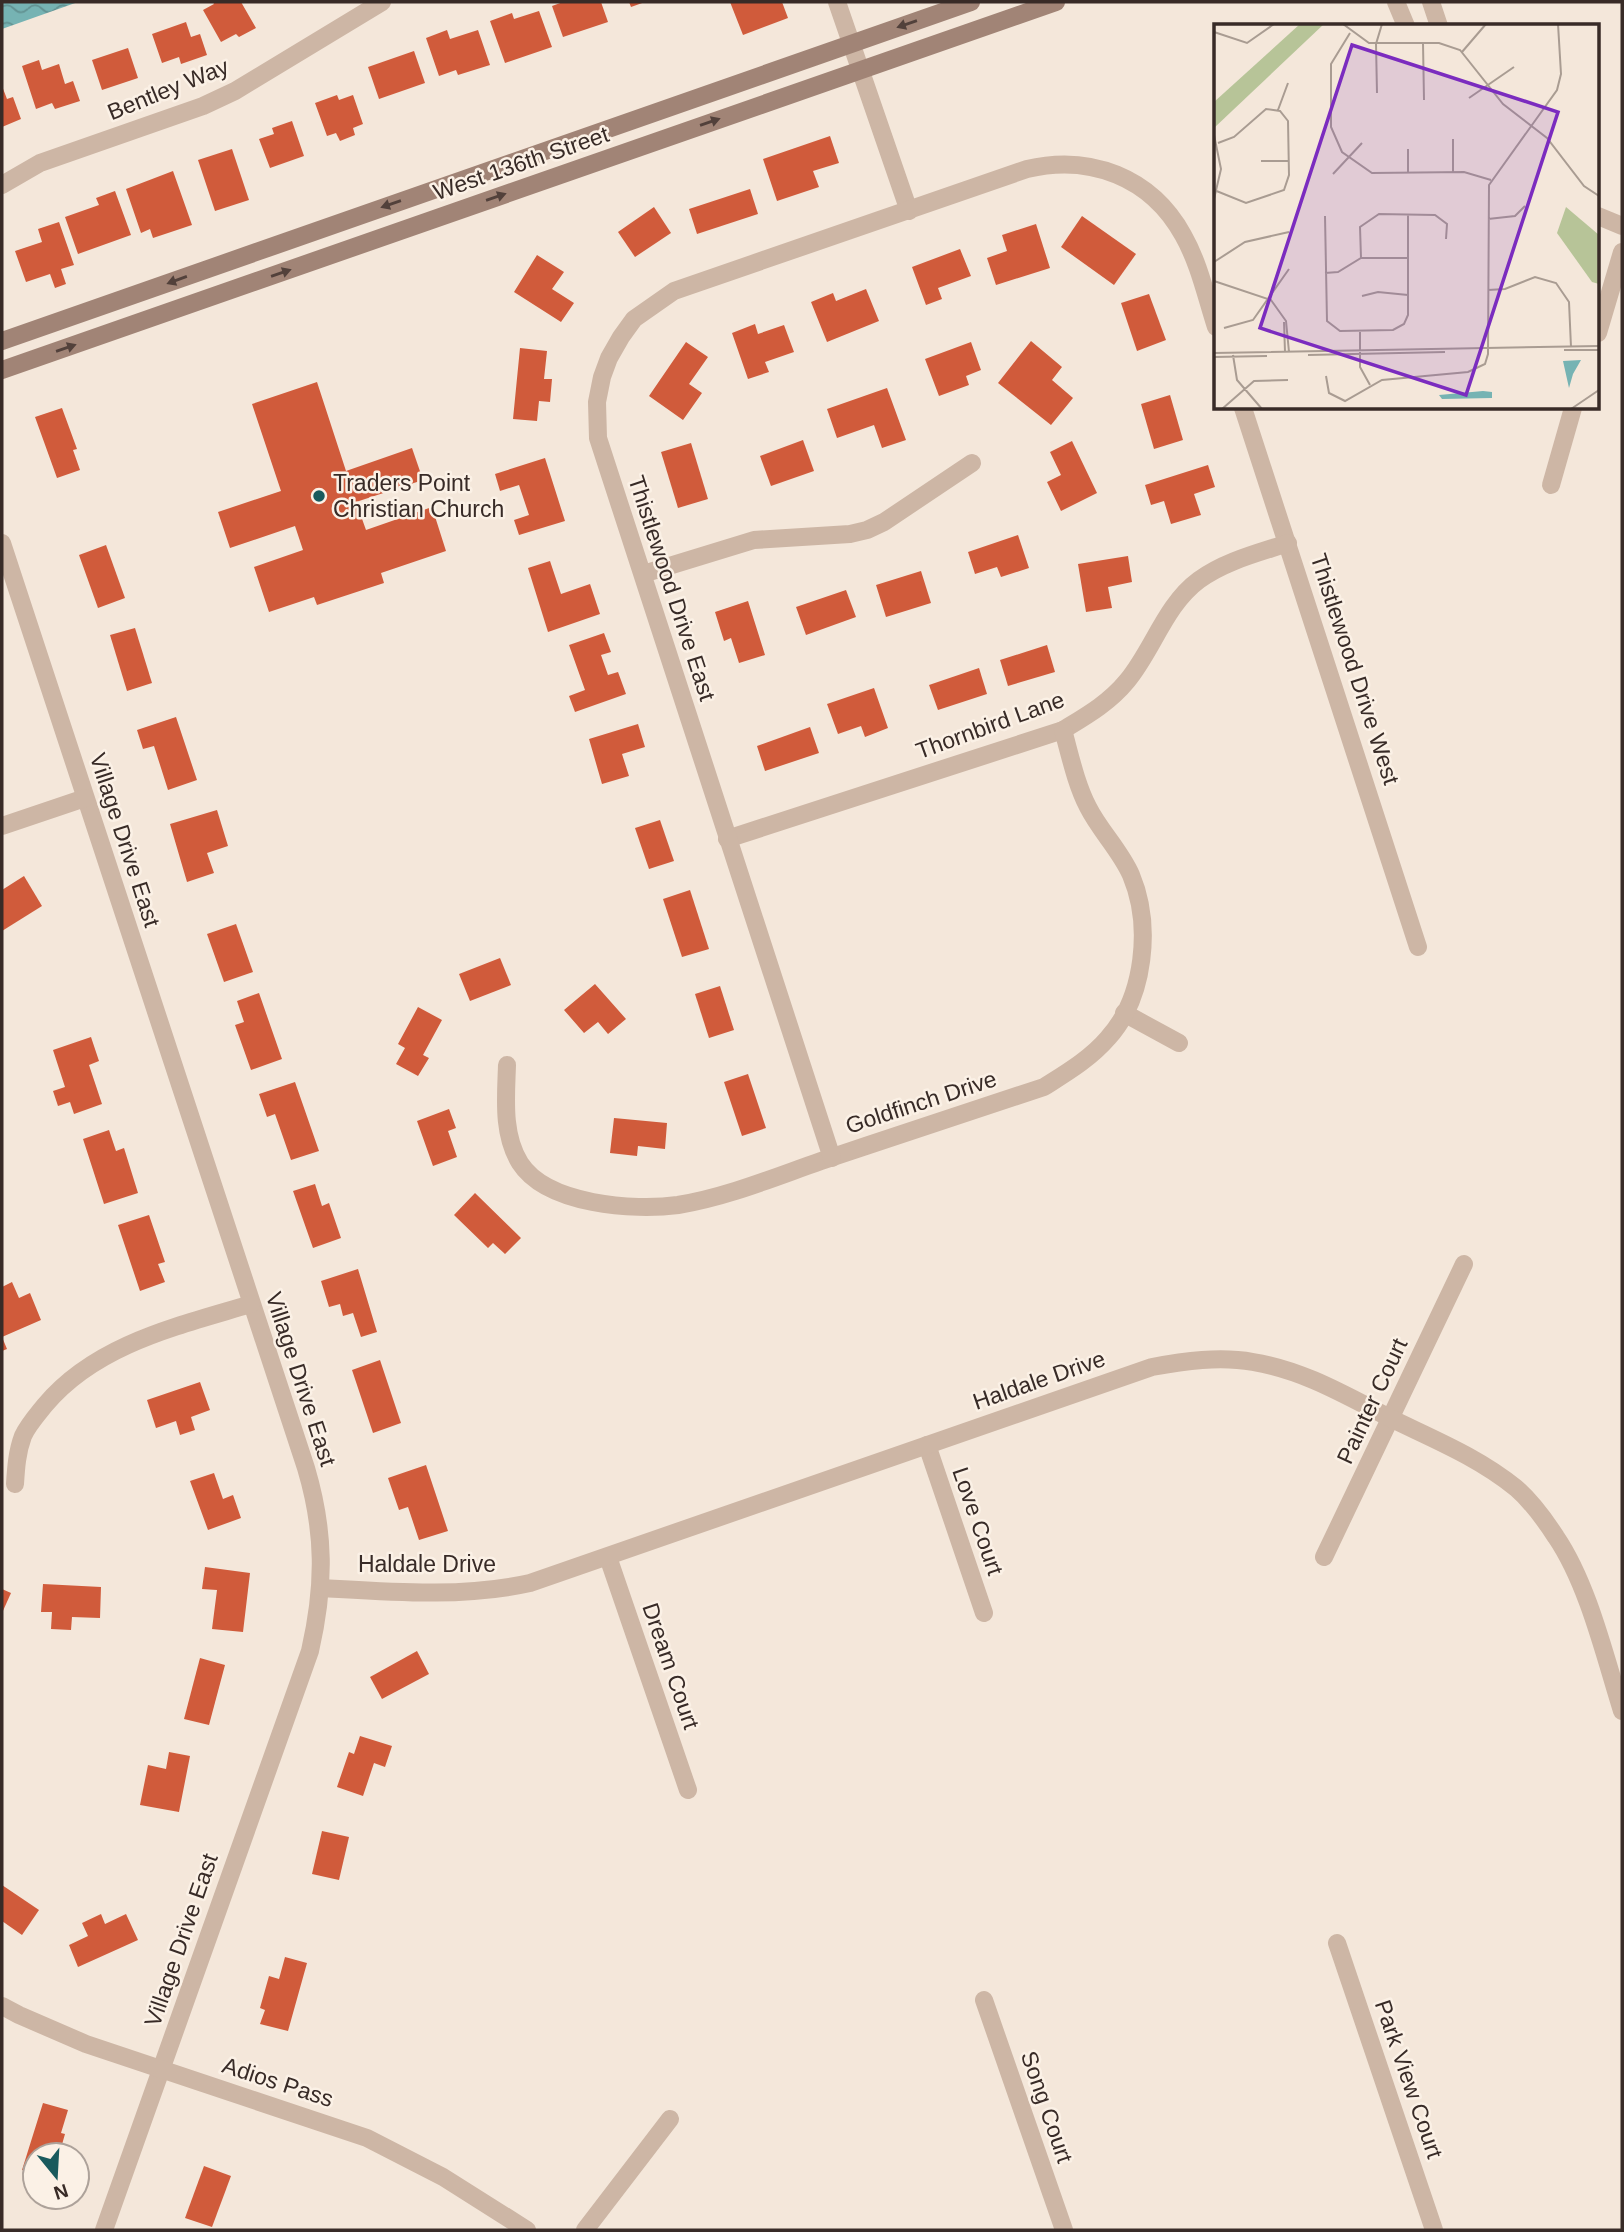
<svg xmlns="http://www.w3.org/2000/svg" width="1624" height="2232" viewBox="0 0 1624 2232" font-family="Helvetica,sans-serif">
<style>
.water{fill:url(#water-waves)}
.building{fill:#d05b3b}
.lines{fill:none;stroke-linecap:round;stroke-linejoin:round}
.street{stroke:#cdb6a5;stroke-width:18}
.secondary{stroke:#a18476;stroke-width:18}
.oneway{fill:#52413b}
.poi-dot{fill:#195a5d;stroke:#fbf1e6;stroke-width:2.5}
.labels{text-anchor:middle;stroke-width:5;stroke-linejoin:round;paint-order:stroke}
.street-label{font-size:23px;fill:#382b27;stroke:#fbf1e6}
.poi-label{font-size:23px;fill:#382b27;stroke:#fbf1e6;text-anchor:start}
.inset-road{fill:none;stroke:#a99c92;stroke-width:2}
.view{fill:#7b2cbf;fill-opacity:0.15;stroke:#7b2cbf;stroke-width:3.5}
.inset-edge{fill:none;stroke:#382b27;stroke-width:3.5}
</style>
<defs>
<pattern id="water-waves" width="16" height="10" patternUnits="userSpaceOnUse" patternTransform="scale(1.75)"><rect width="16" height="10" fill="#76b3b3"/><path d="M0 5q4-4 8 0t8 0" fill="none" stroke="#629292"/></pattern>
</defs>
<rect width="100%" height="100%" fill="#f4e7da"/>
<path class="water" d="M2,2h76l-76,27z"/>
<g class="building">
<path d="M213,2h28l15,26 -17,9 -3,-3 -15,8 -18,-32 11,-6z"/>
<path d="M563,2h38l7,20 -45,15 -11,-31z"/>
<path d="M629,2h16l-14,5z"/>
<path d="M730,2h52l6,16 -45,17z"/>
<path d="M539,11l13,36 -47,16 -15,-42 22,-8 2,6z"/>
<path d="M186,22l5,15 9,-3 7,21 -26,9 -2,-7 -17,6 -10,-29z"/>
<path d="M447,30l3,9 28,-9 12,35 -32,10 -2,-5 -17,6 -13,-38z"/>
<path d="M128,48l10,30 -36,12 -10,-30z"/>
<path d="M414,51l11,32 -46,16 -11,-32z"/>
<path d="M39,60l3,10 17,-6 6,20 8,-3 7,20 -25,8 -3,-6 -16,6 -14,-43z"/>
<path d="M2,86l5,13 6,-2 8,22 -19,8z"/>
<path d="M337,95l2,5 14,-5 10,29 -10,4 2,7 -15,6 -4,-8 -9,3 -12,-33z"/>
<path d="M292,121l12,35 -34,12 -11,-29 15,-5 -2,-6z"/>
<path d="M830,136l9,27 -26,8 6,16 -42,14 -14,-42z"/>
<path d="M232,149l17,51 -34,11 -17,-51z"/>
<path d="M173,171l19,54 -39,13 -3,-9 -9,4 -15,-44z"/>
<path d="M750,189l8,25 -61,20 -8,-25z"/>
<path d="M115,191l16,44 -53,19 -13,-37 34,-12 -3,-7z"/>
<path d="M654,207l17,26 -36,24 -17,-25z"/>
<path d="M1082,216l54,38 -22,31 -53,-38z"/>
<path d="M59,222l15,43 -13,4 5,15 -11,4 -5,-14 -24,8 -11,-31 27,-9 -4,-13z"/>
<path d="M1036,224l14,44 -54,17 -9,-27 20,-7 -5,-16z"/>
<path d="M960,249l11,27 -33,12 4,11 -16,6 -14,-38z"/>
<path d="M537,255l27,17 -12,17 22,14 -13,19 -47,-30z"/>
<path d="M866,289l13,32 -52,21 -16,-40 22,-9 3,8z"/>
<path d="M1149,294l17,46 -29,11 -16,-48z"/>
<path d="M755,324l3,10 26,-9 10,27 -29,10 4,10 -21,7 -16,-46z"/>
<path d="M1031,341l31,26 -10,13 21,18 -22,27 -53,-42z"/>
<path d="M686,342l22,15 -19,27 13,9 -19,27 -34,-24z"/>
<path d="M971,342l10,28 -15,6 3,9 -30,11 -14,-37z"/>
<path d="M520,348l27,3 -3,28h8l-2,23 -11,-1 -2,20 -24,-2z"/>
<path d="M317,382l29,89 66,-23 11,32 -67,22 10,28 66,-23 14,44 -65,22 3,10 -67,22 -3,-8 -45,15 -15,-45 49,-17 -8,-24 -65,22 -12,-36 63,-21 -29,-87z"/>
<path d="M887,388l19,52 -24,8 -8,-23 -37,13 -10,-29z"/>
<path d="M1170,395l13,45 -29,9 -13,-45z"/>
<path d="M62,408l15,41 -4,1 7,20 -23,8 -22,-61z"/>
<path d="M803,440l11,31 -43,15 -11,-30z"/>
<path d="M1072,441l25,52 -36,18 -14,-29 14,-7 -11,-23z"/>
<path d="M691,443l17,56 -30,9 -17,-56z"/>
<path d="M545,458l20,63 -46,14 -5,-15 15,-5 -10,-30 -19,6 -5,-17z"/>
<path d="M1208,465l7,22 -21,7 7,21 -30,9 -7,-23 -13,4 -6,-20z"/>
<path d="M1018,535l11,33 -28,9 -4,-10 -22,7 -7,-22z"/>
<path d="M106,545l19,53 -27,10 -19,-53z"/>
<path d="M1128,556l4,26 -24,5 4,21 -26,4 -8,-48z"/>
<path d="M550,561l11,33 29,-10 10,30 -52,18 -20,-64z"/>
<path d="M921,571l10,32 -45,14 -10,-32z"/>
<path d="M846,590l10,27 -50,18 -10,-28z"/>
<path d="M748,601l17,54 -26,8 -8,-25 -7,3 -9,-29z"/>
<path d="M135,628l17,55 -25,8 -17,-56z"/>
<path d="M604,633l7,19 -10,3 7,20 10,-3 8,22 -51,18 -6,-16 16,-6 -16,-45z"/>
<path d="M1047,645l8,27 -47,14 -8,-26z"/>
<path d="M979,668l8,26 -49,16 -9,-25z"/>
<path d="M874,688l14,40 -23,9 -4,-11 -23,8 -11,-30z"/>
<path d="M176,717l21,63 -29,10 -14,-44 -11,3 -6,-19z"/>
<path d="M638,724l7,23 -23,7 7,22 -27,8 -13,-45z"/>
<path d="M810,727l9,26 -54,18 -8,-25z"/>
<path d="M217,810l11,36 -21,7 7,20 -27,9 -17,-58z"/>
<path d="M660,820l14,41 -25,8 -14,-41z"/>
<path d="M24,876l18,30 -40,25v-41z"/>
<path d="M690,890l19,59 -27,8 -19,-58z"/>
<path d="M236,924l17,48 -29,10 -17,-48z"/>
<path d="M500,958l11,27 -41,16 -11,-27z"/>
<path d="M595,984l31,35 -18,15 -10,-12 -14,11 -20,-23z"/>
<path d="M720,986l14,44 -25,8 -14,-44z"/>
<path d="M259,993l23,66 -31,11 -16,-45 9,-3 -7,-21z"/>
<path d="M418,1007l24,13 -19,35 6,3 -11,18 -22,-12 9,-16 -7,-4z"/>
<path d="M91,1037l8,24 -10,4 13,39 -28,10 -4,-12 -12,4 -5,-15 12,-4 -12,-37z"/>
<path d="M748,1074l18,54 -24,8 -18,-54z"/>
<path d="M295,1082l24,69 -28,9 -16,-46 -8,3 -8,-23z"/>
<path d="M449,1109l7,19 -8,3 9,26 -24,9 -16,-45z"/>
<path d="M614,1118l53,5 -2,26 -27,-3 -1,10 -27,-3z"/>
<path d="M109,1130l7,21 8,-3 14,45 -34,11 -21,-65z"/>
<path d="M315,1184l7,22 7,-3 12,35 -28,10 -20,-57z"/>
<path d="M475,1193l46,45 -16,16 -12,-11 -5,5 -34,-33z"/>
<path d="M149,1215l16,47 -7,2 7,18 -25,9 -22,-66z"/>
<path d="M358,1269l19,63 -16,5 -8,-24 -10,3 -3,-12 -11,3 -8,-26z"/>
<path d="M12,1282l7,16 11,-5 11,27 -39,17 5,12 -5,2v-64z"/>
<path d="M380,1360l21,63 -28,10 -21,-63z"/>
<path d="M200,1382l10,28 -19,7 4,13 -15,5 -4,-14 -20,7 -9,-28z"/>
<path d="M426,1465l22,66 -29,9 -11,-33 -9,3 -11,-32z"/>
<path d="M214,1473l9,26 10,-4 8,23 -33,12 -18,-49z"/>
<path d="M205,1567l45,6 -7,59 -31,-3 5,-39 -15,-1z"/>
<path d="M43,1584l58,3 -1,31 -28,-1 -1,13 -20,-1 1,-17h-11z"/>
<path d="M2,1589l9,4 -9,20z"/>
<path d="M417,1651l12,23 -47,25 -12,-22z"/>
<path d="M200,1658l25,7 -16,60 -25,-6z"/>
<path d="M360,1736l32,10 -7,21 -11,-4 -11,33 -26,-9 12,-35 5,2z"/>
<path d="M169,1752l21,4 -11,56 -39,-7 8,-40 18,4z"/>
<path d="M322,1831l27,6 -10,43 -27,-6z"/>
<path d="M2,1885l37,25 -17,25 -20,-14z"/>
<path d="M101,1914l4,10 21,-10 12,26 -60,27 -9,-22 19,-9 -6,-13z"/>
<path d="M285,1957l22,6 -19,68 -28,-7 5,-14 -5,-2 9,-32 10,3z"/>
<path d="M43,2103l25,7 -7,23 4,1 -6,21h-24v19l-13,-4z"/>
<path d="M204,2166l27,10 -19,51 -27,-9z"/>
</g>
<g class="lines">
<g class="street">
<path d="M837,2l72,209"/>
<path d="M1396,2l10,24"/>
<path d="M1431,2l8,24"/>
<path d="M2,185l38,-22 163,-57 32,-15 147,-89"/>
<path d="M1598,216l24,10"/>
<path d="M1598,333l24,-81"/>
<path d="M1243,408l175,539"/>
<path d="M1551,485l22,-77"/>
<path d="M2,543l304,925c19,64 19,117 4,183l-206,579"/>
<path d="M643,574l111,-34 96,-6 17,-4 17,-8 88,-59"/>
<path d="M2,826l83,-28"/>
<path d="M727,839l336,-109c23,-14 46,-27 64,-49 26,-31 38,-76 72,-101 26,-19 59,-27 89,-37"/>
<path d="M1124,1013l55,30"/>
<path d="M507,1065c-1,32 -5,69 13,98 27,42 114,48 158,42 49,-8 97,-28 143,-44 74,-25 148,-49 223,-74 22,-14 46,-28 64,-49 37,-41 44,-113 23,-163 -11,-25 -31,-44 -43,-68 -12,-23 -18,-52 -25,-77"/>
<path d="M832,1158l-234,-720 -1,-36 5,-25 7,-19 12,-21 13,-18 40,-28 353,-122c63,-15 124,8 156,66 16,28 23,61 33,92"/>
<path d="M927,1445l57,168"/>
<path d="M15,1484c1,-16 2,-32 8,-48 5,-11 14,-21 22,-31 51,-61 133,-79 206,-101"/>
<path d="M608,1557l80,233"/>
<path d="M1324,1557l140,-293"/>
<path d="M322,1588c69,4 140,10 208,-5l622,-216c32,-6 68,-11 101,-5 50,8 92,33 137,56 43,21 88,39 126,70 15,13 29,32 40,49 32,47 49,120 66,174"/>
<path d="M1337,1943l97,287"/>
<path d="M984,2000l80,230"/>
<path d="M2,2006l17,9 67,29 281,94 76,39 84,53"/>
<path d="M585,2230l85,-111"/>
</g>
<g class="secondary">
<path d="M2,341l969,-339"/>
<path d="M2,370l1054,-368"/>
</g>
</g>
<defs><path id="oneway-solid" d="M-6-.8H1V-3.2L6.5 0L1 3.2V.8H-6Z" transform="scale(1.75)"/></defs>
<g class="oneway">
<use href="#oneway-solid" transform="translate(907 24) rotate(161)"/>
<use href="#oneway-solid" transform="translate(710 122) rotate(-19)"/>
<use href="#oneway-solid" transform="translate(496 197) rotate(-19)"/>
<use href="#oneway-solid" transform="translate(391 204) rotate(161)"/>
<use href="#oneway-solid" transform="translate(281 273) rotate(-19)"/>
<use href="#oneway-solid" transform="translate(177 280) rotate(160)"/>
<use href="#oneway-solid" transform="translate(66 348) rotate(-19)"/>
</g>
<circle class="poi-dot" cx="319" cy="496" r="7"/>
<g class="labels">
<g class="street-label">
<text transform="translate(168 89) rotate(-22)" y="8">Bentley Way</text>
<text transform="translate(521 163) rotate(-19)" y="8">West 136th Street</text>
<text transform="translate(672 588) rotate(72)" y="8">Thistlewood Drive East</text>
<text transform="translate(1355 669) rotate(72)" y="8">Thistlewood Drive West</text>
<text transform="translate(990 725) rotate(-20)" y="8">Thornbird Lane</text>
<text transform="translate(125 840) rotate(72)" y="8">Village Drive East</text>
<text transform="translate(921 1102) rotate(-18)" y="8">Goldfinch Drive</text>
<text transform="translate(301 1379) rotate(72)" y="8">Village Drive East</text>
<text transform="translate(1039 1380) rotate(-19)" y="8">Haldale Drive</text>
<text transform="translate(1372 1401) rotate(-65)" y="8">Painter Court</text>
<text transform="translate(978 1521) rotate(71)" y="8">Love Court</text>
<text x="427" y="1572">Haldale Drive</text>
<text transform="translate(671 1666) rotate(71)" y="8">Dream Court</text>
<text transform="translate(181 1940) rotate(-71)" y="8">Village Drive East</text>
<text transform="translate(1409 2079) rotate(71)" y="8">Park View Court</text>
<text transform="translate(278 2082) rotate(18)" y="8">Adios Pass</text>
<text transform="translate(1047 2107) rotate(71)" y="8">Song Court</text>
</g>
<g class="poi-label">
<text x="333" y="491">Traders Point<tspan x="333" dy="26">Christian Church</tspan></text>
</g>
</g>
<g transform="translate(1214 24)">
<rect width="385" height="385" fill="#f4e7da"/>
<path d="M86,0h24l-110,104v-26z" fill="#b7c498"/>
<path d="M352,183l33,28v49l-7,-2 -35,-49z" fill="#b7c498"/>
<path d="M367,336l-8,14 -4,14 -6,-27zM269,367l9,1v6l-50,1 -3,-4z" fill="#76b3b3"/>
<path class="inset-road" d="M129,0l26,19h70l21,7 43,54 44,34 37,48 15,10M0,8l33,11 27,-19M136,9l-19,31v63l11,25 30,21 92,-1 27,8M209,19l1,57M248,28l24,-28M163,69l-1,-49 6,-20M255,74l45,-31M64,86l10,-27M0,111l7,34 -7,30M239,115v33M194,125v24M47,137h28M119,150l29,-31M0,166l32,13 38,-13 5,-15 -1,-54 -8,-10 -14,-2 -32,28 -16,6M111,192l2,105 13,10 53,-1 11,-6 4,-9v-101M274,195l27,-3 10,-10M147,234l-1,-31 19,-13 56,1 12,9 -1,15M0,238l31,-20 44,-10M111,249l13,-1 23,-14h48M0,257l57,19 15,21 3,31M274,266l17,-1 30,-12 21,6 13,19 2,45M148,272l16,-4 30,3M70,298l1,30M10,304l29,-8 36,-51M146,307v36l10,18M350,326h35M0,329l385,-7M19,331l4,25 25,29M94,331l137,-3M0,333l53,-1M112,352l3,17 16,8 37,-21 86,-8 17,-8 3,-10 1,-169 68,-95 4,-16 -3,-50M8,385l32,-28 34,-1M357,385l28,-19"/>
<path class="view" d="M138,21l206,67 -92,283 -206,-67z"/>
<rect width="385" height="385" class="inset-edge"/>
</g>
<rect width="1624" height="2232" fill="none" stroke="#382b27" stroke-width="7"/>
<g transform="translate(56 2176) rotate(162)"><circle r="33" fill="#fbf1e6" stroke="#ada29a" stroke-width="2"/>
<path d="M0-5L12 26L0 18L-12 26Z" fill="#195a5d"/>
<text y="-10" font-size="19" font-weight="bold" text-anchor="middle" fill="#382b27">N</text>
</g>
</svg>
